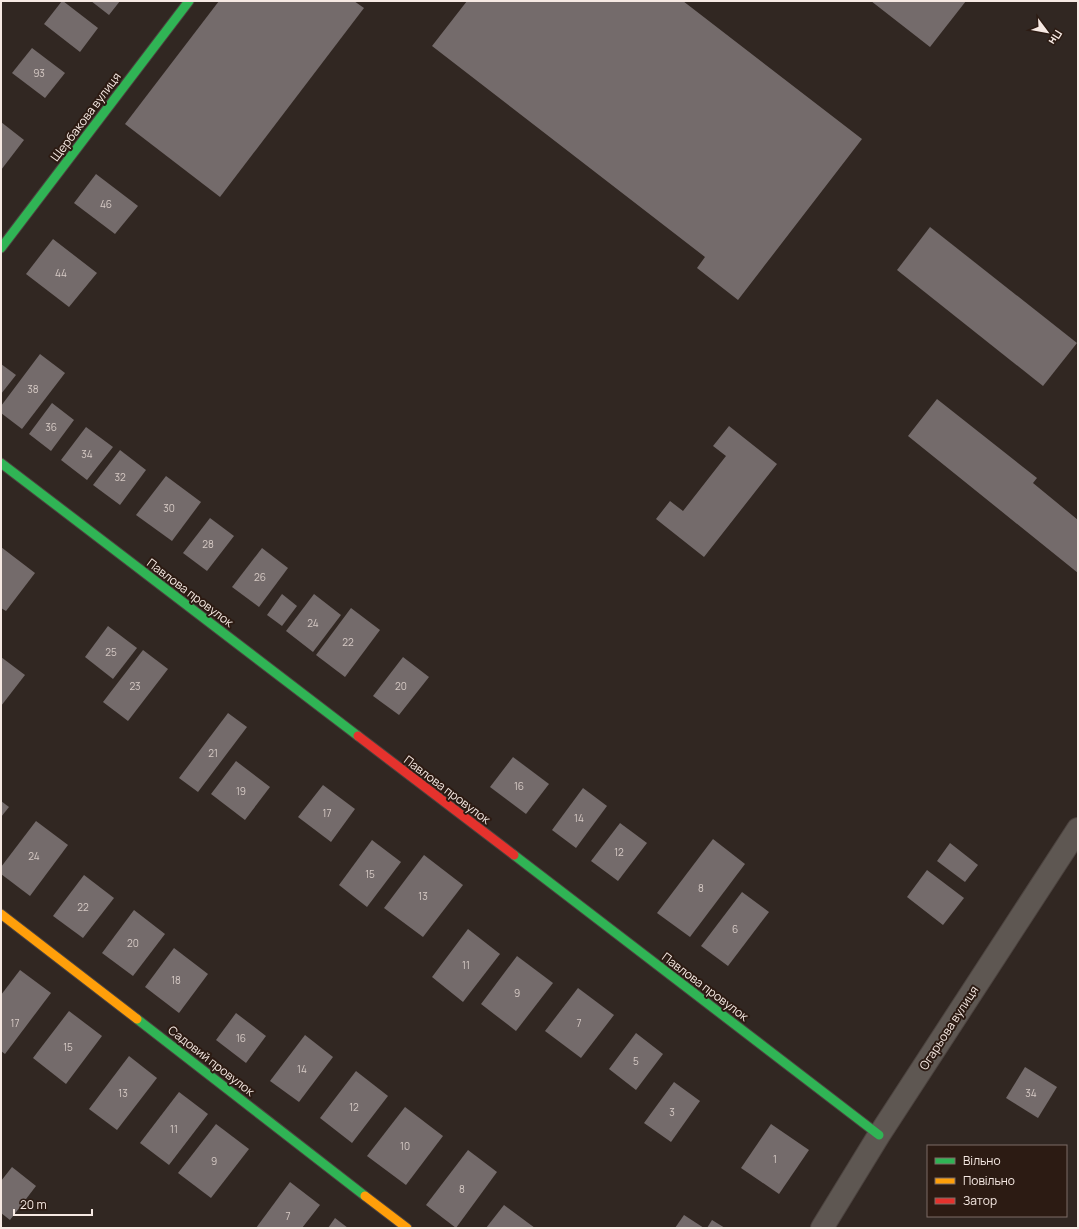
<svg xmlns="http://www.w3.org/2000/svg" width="1079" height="1229" viewBox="0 0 1079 1229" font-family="Manrope,sans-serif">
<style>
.building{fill:#746b6b}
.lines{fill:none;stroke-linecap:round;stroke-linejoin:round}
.street-casing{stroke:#4c433f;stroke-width:24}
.fast-casing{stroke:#4c433f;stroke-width:11}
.slow-casing{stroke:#4c433f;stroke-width:11}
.jam-casing{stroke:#4c433f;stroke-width:11}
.street{stroke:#5e5752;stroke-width:22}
.fast{stroke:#30b455;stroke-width:9}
.slow{stroke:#ff9f0a;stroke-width:9}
.jam{stroke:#e5322d;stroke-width:9}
.labels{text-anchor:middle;stroke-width:4;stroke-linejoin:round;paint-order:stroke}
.number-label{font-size:10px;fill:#d6cac5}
.street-label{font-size:12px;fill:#f6e9e3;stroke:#2c1b13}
</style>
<rect width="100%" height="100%" fill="#312722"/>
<g class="building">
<path d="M62,1h1l35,27 -18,24 -36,-28z"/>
<path d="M91,1h29l-11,14z"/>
<path d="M219,1h135l10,7 -144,189 -95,-73z"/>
<path d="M467,1h216l179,138 -124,161 -41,-32 8,-11 -273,-211z"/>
<path d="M871,1h95l-36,46z"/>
<path d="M32,48l33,25 -20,25 -33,-25z"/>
<path d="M1,122l23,18 -23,30z"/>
<path d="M96,174l42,32 -23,28 -41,-31z"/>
<path d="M930,227l147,116 -34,43 -146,-116z"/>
<path d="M53,239l44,34 -28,34 -43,-33z"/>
<path d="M40,354l25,19 -43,56 -21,-16v-7z"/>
<path d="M1,364l15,11 -15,19z"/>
<path d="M937,399l100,79 -4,5 45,37v53l-170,-137z"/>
<path d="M52,403l22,17 -23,31 -22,-17z"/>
<path d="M729,426l48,38 -73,93 -48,-38 14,-18 13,10 43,-55 -13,-10z"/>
<path d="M86,427l27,20 -26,33 -26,-20z"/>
<path d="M120,450l26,20 -26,35 -27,-20z"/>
<path d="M166,476l35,26 -29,39 -36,-26z"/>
<path d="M210,518l24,18 -27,35 -24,-18z"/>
<path d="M1,547l34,26 -29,38 -5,-3z"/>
<path d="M262,548l26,20 -29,39 -27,-20z"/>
<path d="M282,594l15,12 -15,20 -15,-11z"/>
<path d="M314,594l27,21 -28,37 -27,-21z"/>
<path d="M351,608l29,22 -35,47 -29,-22z"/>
<path d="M108,626l29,22 -24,31 -28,-22z"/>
<path d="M143,650l25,19 -40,52 -25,-19z"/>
<path d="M1,657l24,18 -24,31z"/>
<path d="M403,657l26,20 -30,38 -26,-19z"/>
<path d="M228,713l19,14 -49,65 -19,-14z"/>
<path d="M513,757l36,27 -23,30 -36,-27z"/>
<path d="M236,761l34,26 -25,33 -34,-26z"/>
<path d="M323,785l32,24 -24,33 -33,-25z"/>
<path d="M583,788l24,18 -31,42 -24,-18z"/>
<path d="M1,801l8,6 -8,10z"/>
<path d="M36,821l32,24 -38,51 -29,-22v-7z"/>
<path d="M620,823l27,20 -29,38 -27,-20z"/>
<path d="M713,839l32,25 -55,73 -33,-24z"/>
<path d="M372,840l29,22 -34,45 -28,-22z"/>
<path d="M950,843l28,22 -13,17 -28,-21z"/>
<path d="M424,855l39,30 -40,52 -39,-29z"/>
<path d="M927,870l37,28 -21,27 -36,-28z"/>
<path d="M84,875l30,23 -31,40 -30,-22z"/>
<path d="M742,892l27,20 -41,54 -27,-20z"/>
<path d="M134,910l31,24 -32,42 -31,-23z"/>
<path d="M468,929l32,25 -37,48 -31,-25z"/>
<path d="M174,948l34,26 -29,39 -34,-26z"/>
<path d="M517,956l36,27 -37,48 -35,-27z"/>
<path d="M20,970l31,23 -46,61 -4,-3v-56z"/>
<path d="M578,988l36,27 -33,43 -36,-27z"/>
<path d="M69,1011l33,25 -36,48 -33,-26z"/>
<path d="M236,1013l30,23 -20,27 -30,-23z"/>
<path d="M636,1033l27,21 -27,36 -27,-21z"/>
<path d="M305,1035l28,22 -34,45 -29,-21z"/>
<path d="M129,1056l28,22 -40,52 -28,-21z"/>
<path d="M1025,1067l32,20 -19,31 -32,-20z"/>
<path d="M356,1071l32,25 -36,47 -32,-25z"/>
<path d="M674,1082l26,19 -29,41 -27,-19z"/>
<path d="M179,1092l29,22 -39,51 -29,-22z"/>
<path d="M405,1107l38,29 -37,49 -39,-29z"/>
<path d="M216,1124l33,25 -38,49 -33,-25z"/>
<path d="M771,1124l38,26 -30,44 -38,-26z"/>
<path d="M468,1150l29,22 -41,56 -30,-23z"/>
<path d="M12,1167l24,19 -26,34 -9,-7v-32z"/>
<path d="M290,1182l30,23 -18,23h-46z"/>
<path d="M504,1205l31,23h-49z"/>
<path d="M684,1215l20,13h-29z"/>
<path d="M335,1218l13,10h-20z"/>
<path d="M712,1220l13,8h-18z"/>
</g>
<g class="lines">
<g class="street-casing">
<path id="street" d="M822,1228l57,-93 199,-306"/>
</g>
<g class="fast-casing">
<g id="fast">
<path d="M1,248l188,-247"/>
<path d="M1,463l357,273"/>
<path d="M514,855l365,280"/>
<path d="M137,1019l228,177"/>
</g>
</g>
<g class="slow-casing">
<g id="slow">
<path d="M1,914l136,105"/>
<path d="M365,1196l42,32"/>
</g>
</g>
<g class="jam-casing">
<path id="jam" d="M358,736l156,119"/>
</g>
<use href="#street" class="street"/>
<use href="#fast" class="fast"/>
<use href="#slow" class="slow"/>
<use href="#jam" class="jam"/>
</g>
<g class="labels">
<g class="number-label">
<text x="39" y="77">93</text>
<text x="106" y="208">46</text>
<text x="61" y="277">44</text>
<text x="33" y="393">38</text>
<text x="51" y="431">36</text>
<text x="87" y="458">34</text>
<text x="120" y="481">32</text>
<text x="169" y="512">30</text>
<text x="208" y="548">28</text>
<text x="260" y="581">26</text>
<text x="313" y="627">24</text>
<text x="348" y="646">22</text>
<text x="111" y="656">25</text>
<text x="135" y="690">23</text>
<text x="401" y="690">20</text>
<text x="213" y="757">21</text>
<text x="519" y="790">16</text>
<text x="241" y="795">19</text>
<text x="327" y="817">17</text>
<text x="579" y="822">14</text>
<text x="619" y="856">12</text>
<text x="34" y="860">24</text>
<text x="370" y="878">15</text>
<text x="701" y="892">8</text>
<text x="423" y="900">13</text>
<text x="83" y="911">22</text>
<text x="735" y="933">6</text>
<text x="133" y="947">20</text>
<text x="466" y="969">11</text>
<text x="176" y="984">18</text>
<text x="517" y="997">9</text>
<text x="15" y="1027">17</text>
<text x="579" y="1027">7</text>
<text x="241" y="1042">16</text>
<text x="68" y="1051">15</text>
<text x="636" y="1065">5</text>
<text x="302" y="1073">14</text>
<text x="123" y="1097">13</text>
<text x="1031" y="1097">34</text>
<text x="354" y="1111">12</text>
<text x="672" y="1116">3</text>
<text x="174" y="1133">11</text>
<text x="405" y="1150">10</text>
<text x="775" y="1163">1</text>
<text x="214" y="1165">9</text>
<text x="462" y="1193">8</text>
<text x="288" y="1220">7</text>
</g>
<g class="street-label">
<text transform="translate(86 117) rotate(-53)" y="4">Щербакова вулиця</text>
<text transform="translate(190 593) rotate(37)" y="4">Павлова провулок</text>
<text transform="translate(447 790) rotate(37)" y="4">Павлова провулок</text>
<text transform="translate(705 987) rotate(37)" y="4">Павлова провулок</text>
<text transform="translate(949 1028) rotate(-57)" y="4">Огарьова вулиця</text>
<text transform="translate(211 1061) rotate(38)" y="4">Садовий провулок</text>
</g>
</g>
<rect width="1079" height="1229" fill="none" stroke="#f6e9e3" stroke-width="4"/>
<rect x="927" y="1145" width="140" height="72" fill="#2c1b13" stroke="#7d6d66"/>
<rect x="935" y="1158" width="20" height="6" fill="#30b455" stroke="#7d6d66"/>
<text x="963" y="1165" font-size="12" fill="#f6e9e3">Вільно</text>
<rect x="935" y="1178" width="20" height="6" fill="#ff9f0a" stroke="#7d6d66"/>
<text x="963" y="1185" font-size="12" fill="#f6e9e3">Повільно</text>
<rect x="935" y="1198" width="20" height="6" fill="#e5322d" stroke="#7d6d66"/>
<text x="963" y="1205" font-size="12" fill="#f6e9e3">Затор</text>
<g transform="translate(1047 32) rotate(122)" stroke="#2c1b13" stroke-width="3" paint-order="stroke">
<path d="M0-3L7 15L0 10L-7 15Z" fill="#f6e9e3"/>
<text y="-6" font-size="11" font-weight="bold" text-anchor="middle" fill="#f6e9e3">Пн</text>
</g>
<path d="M14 1209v6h78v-6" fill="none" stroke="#f6e9e3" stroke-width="2"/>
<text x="20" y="1209" font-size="12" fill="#f6e9e3" stroke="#2c1b13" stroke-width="3" paint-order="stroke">20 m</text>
</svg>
